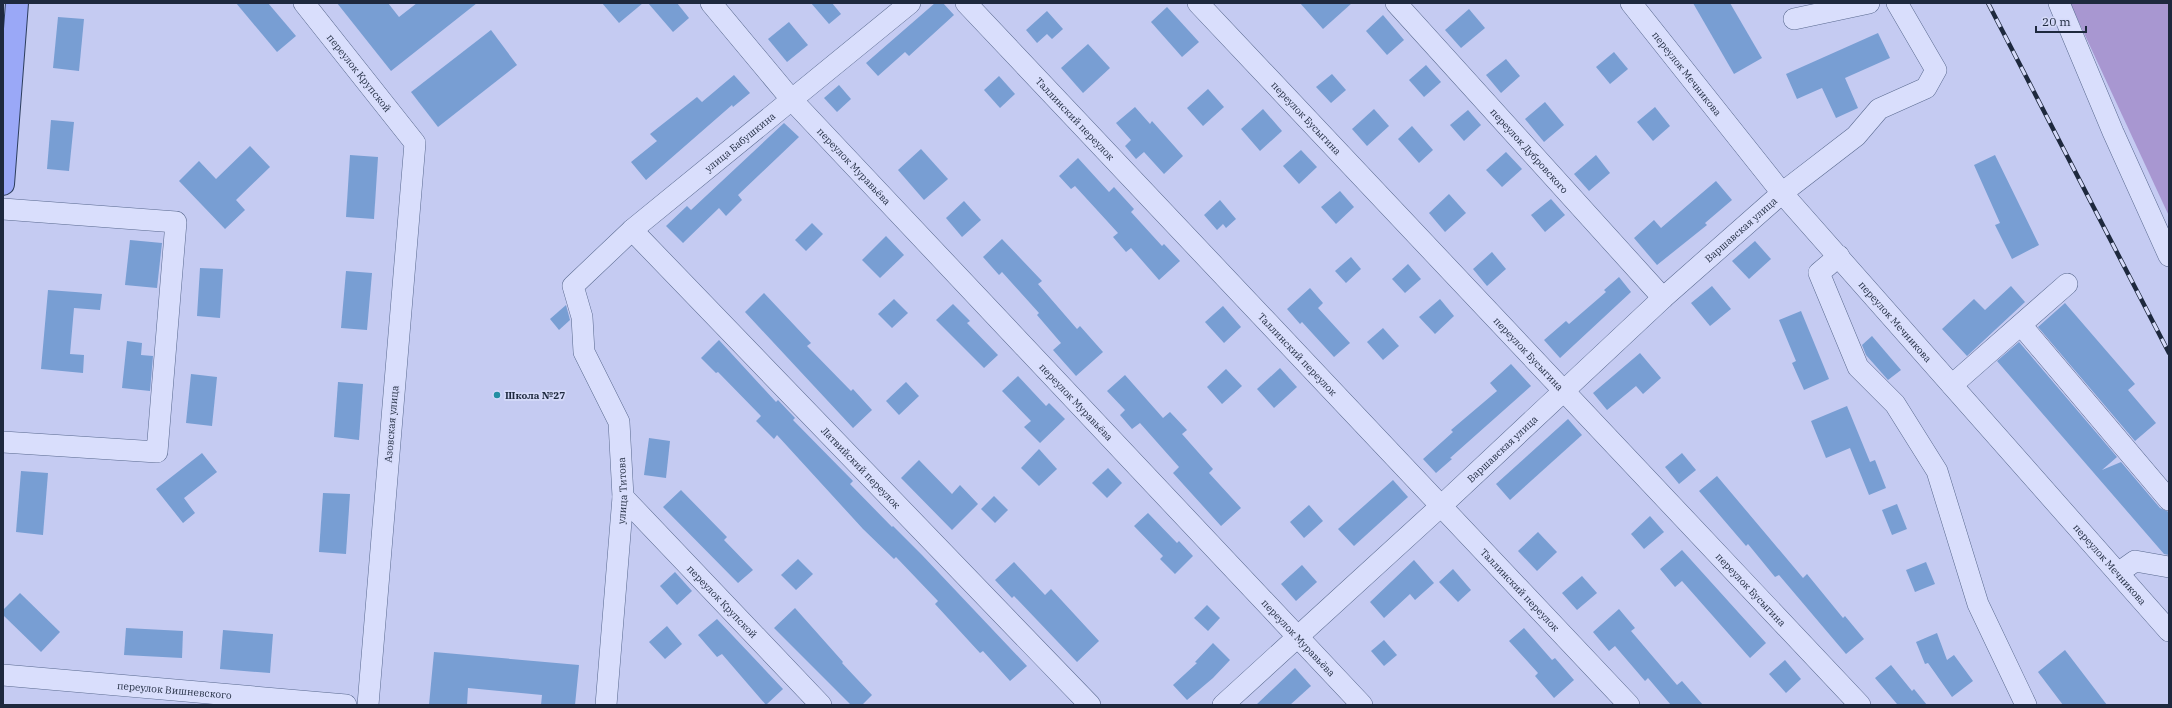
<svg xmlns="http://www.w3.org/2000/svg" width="2172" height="708" viewBox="0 0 2172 708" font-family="'IBM Plex Serif',serif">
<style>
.green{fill:#a897d1}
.building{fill:#789ed3}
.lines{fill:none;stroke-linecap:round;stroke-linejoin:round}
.minor-casing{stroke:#59698f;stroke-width:22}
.major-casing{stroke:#2d3e5d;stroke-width:24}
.minor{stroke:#d9defc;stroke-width:21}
.major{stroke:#9aa8f7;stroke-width:22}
.rail-casing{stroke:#1e293e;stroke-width:4.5}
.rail{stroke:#d5daf9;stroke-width:3;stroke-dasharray:9;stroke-linecap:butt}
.poi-dot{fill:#248fa3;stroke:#d5daf9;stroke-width:1.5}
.labels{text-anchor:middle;stroke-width:3.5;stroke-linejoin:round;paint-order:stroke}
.street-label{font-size:10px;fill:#1e293e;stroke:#d5daf9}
.poi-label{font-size:10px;font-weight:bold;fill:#1e293e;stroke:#d5daf9;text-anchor:start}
</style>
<rect width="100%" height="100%" fill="#c5cbf2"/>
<path class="green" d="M2070,3h99v213z"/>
<g class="building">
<path d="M236,3h32l28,33 -19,16z"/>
<path d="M337,3h51l11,14 18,-14h60l-86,68z"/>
<path d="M602,3h41l-24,20z"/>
<path d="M648,3h29l12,15 -16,14z"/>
<path d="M811,3h21l9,11 -12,10z"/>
<path d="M935,3h8l11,12 -45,41 -4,-4 -27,24 -12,-13z"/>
<path d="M1300,3h52l-29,26z"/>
<path d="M1693,3h37l32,55 -28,16z"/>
<path d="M1167,7l32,35 -17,15 -31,-35z"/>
<path d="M1469,9l16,19 -24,20 -16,-18z"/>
<path d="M1047,11l16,18 -11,10 -5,-5 -10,9 -11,-13z"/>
<path d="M1383,15l21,25 -17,15 -21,-24z"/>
<path d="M58,17l26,2 -5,52 -26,-3z"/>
<path d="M789,22l19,23 -21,17 -19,-23z"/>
<path d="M491,30l26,35 -79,62 -27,-35z"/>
<path d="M1878,33l12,25 -45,20 13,30 -22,10 -14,-30 -25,11 -11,-25z"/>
<path d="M1088,44l22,24 -27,25 -22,-25z"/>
<path d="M1614,52l14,17 -18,15 -14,-17z"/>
<path d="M1506,59l14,17 -19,17 -15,-18z"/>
<path d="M1426,65l15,17 -17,15 -15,-17z"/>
<path d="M1332,74l14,16 -15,13 -15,-16z"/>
<path d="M734,75l16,18 -17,14 -1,-2 -86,75 -15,-18 26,-21 -7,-7 47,-37 5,5z"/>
<path d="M999,76l16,18 -15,14 -16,-18z"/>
<path d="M839,85l12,14 -14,13 -13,-14z"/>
<path d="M1208,89l16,18 -21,19 -16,-18z"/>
<path d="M1545,102l19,23 -20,17 -19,-23z"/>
<path d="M1135,107l15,17 2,-3 31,35 -19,18 -20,-22 -8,7 -11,-13 6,-6 -15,-17z"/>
<path d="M1655,107l15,19 -17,15 -16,-19z"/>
<path d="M1263,109l19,22 -22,20 -19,-22z"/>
<path d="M1374,109l15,17 -22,20 -15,-17z"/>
<path d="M1468,110l13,15 -17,16 -14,-16z"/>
<path d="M51,120l23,2 -5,49 -22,-2z"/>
<path d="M784,123l15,14 -61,58 4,5 -16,16 -7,-8 -36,35 -17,-17 21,-20 4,4z"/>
<path d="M1412,126l21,24 -14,13 -21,-24z"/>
<path d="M250,146l20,21 -34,33 9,10 -20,19 -46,-48 20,-20 17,18z"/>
<path d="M921,149l27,30 -24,21 -26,-30z"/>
<path d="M1301,150l16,17 -18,17 -16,-18z"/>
<path d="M1506,152l16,17 -20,18 -16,-17z"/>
<path d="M350,155l28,2 -4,62 -28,-2z"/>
<path d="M1596,155l14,18 -21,18 -15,-17z"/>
<path d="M1995,155l44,90 -27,14 -17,-34 5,-2 -26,-58z"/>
<path d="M1078,158l31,34 5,-5 20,22 -3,3 31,34 2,-2 16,17 -21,19 -28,-32 -5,4 -13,-15 5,-4 -43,-47 -4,3 -12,-13z"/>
<path d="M1716,181l16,19 -27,23 2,2 -50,40 -23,-27 20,-18 7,8z"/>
<path d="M1340,191l14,16 -18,17 -15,-17z"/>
<path d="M1449,194l17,19 -21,19 -16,-19z"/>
<path d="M1551,199l14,16 -20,17 -14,-17z"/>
<path d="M1220,200l16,19 -10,9 -3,-4 -6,6 -13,-15z"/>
<path d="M964,201l17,19 -19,17 -16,-19z"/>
<path d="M812,223l11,11 -17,17 -11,-11z"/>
<path d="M886,236l18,19 -24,23 -18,-18z"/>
<path d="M1002,239l40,42 -4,3 39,45 3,-3 23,26 -27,24 -23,-26 8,-7 -24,-28 2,-2 -37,-41 -3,3 -16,-18z"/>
<path d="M130,240l32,3 -5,45 -32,-3z"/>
<path d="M1755,241l16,18 -22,20 -17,-18z"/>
<path d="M1492,252l14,17 -19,17 -14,-17z"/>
<path d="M1351,257l10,12 -15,14 -11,-12z"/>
<path d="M1408,264l13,15 -16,14 -13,-14z"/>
<path d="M200,268l23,1 -3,49 -23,-2z"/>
<path d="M346,271l26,2 -5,57 -26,-2z"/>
<path d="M1619,277l12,15 -71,66 -16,-18 22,-19 3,3 37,-32 -2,-2z"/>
<path d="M1712,286l19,23 -21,17 -19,-23z"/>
<path d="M2011,286l14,16 -58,54 -25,-27 32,-30 11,11z"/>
<path d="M1310,288l13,15 -5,5 32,35 -16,14 -32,-35 -2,2 -13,-15z"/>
<path d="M48,290l54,4 -2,16 -26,-2 -4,46 14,1 -1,18 -42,-4z"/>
<path d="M764,293l47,50 -4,3 44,45 2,-2 19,21 -19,18 -108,-116z"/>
<path d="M894,299l14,14 -16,15 -14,-14z"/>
<path d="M1440,299l14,17 -19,18 -16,-17z"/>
<path d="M2065,303l70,81 -7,6 28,33 -21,18 -97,-114z"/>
<path d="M953,304l17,17 -3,2 31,32 -14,13 -48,-48z"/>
<path d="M566,305l4,15 -11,10 -9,-11z"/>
<path d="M1223,306l18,21 -17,16 -19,-21z"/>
<path d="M1801,311l28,68 -25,11 -12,-27 4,-2 -17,-41z"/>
<path d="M1383,328l16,18 -16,14 -16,-18z"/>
<path d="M1872,336l29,34 -13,10 -22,-25 -4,-10z"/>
<path d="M719,340l57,62 2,-2 17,18 -2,2 60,61 -3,3 42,43 1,-1 29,29 105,111 -17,15 -27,-30 -3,2 -45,-49 3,-3 -42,-44 -2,2 -31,-30 -86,-94 -3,4 -18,-18 5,-5 -43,-44 -2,1 -15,-15z"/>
<path d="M127,341l15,2 -1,12 12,1 -3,35 -28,-3z"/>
<path d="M2019,342l98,115 -15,13 19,-8 39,46 9,4v43l-5,-1 -167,-193z"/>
<path d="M1640,353l21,25 -18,16 -7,-8 -29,24 -14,-17z"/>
<path d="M1511,364l20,22 -81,72 2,1 -16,14 -13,-14 30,-27 -2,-2 46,-39 -7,-8z"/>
<path d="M1280,368l17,19 -23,21 -17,-19z"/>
<path d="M1226,369l16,17 -20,18 -15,-17z"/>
<path d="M191,374l26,3 -5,49 -26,-3z"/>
<path d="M1125,375l38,43 7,-6 17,18 -5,4 31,35 -4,4 32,35 -20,18 -48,-53 6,-6 -39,-44 -8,6 -12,-14 5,-5 -18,-19z"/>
<path d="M1018,376l28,30 3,-3 16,16 -25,24 -16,-16 7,-6 -29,-30z"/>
<path d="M338,382l25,2 -4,56 -25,-3z"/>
<path d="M906,382l13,14 -20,19 -13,-14z"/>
<path d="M1847,406l23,56 5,-2 11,28 -17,7 -19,-47 -24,10 -15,-37z"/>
<path d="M1568,419l14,16 -72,65 -14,-16z"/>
<path d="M649,438l21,3 -4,37 -22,-3z"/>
<path d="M1039,449l18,20 -18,17 -18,-18z"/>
<path d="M202,453l15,19 -33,26 11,15 -12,10 -27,-34z"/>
<path d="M1682,453l14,17 -17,14 -14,-17z"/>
<path d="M919,460l33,34 8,-9 18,19 -26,26 -51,-52z"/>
<path d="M1108,468l14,15 -15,15 -15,-15z"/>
<path d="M21,471l27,2 -5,62 -27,-3z"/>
<path d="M1717,476l86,102 4,-4 36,44 2,-2 19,23 -18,15 -67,-79 -4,2 -27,-33 -2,2 -47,-55z"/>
<path d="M1393,480l15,17 -54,49 -16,-17z"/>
<path d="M681,490l46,47 -3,3 29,30 -15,13 -75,-76z"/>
<path d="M323,493l27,1 -4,60 -27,-2z"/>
<path d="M994,496l14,14 -13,13 -14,-14z"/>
<path d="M1897,504l10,25 -15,6 -10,-25z"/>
<path d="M1309,505l14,16 -19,17 -14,-16z"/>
<path d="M1148,513l29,30 2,-2 14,15 -18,18 -15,-15 3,-3 -29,-30z"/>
<path d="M1650,516l14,16 -20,17 -13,-15z"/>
<path d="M1538,532l19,20 -20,19 -19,-20z"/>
<path d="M1682,550l84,93 -16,15 -68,-77 -7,6 -15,-18z"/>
<path d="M798,559l15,15 -17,16 -15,-15z"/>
<path d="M1414,560l20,23 -19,17 -5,-6 -26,24 -14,-16z"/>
<path d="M1014,562l31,33 6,-6 48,52 -22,21 -63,-66 -2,2 -17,-18z"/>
<path d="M1926,562l9,22 -20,8 -9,-22z"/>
<path d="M1302,565l15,17 -21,19 -15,-17z"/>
<path d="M1453,569l18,21 -13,12 -19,-20z"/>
<path d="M675,572l17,19 -15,14 -17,-19z"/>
<path d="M1582,576l15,17 -20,17 -15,-17z"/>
<path d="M20,593l40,39 -19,20 -38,-37v-5z"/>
<path d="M1207,605l13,13 -12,13 -14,-13z"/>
<path d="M795,608l48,54 -1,1 30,32 -10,10h-11l-77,-77z"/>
<path d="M1619,609l16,19 -4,3 46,54 5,-4 21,24h-32l-23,-27 -3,3 -30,-35 -6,5 -16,-19z"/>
<path d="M717,619l66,70 -17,16 -44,-51 -5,3 -19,-22z"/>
<path d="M667,626l15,18 -17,15 -16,-17z"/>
<path d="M126,628l57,3 -1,27 -58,-3z"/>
<path d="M1524,628l28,32 3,-2 19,22 -20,18 -19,-22 3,-3 -29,-32z"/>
<path d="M223,630l50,4 -3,39 -50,-4z"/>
<path d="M1937,633l10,27 7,-5 19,26 -21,16 -24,-34 -3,1 -9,-22z"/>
<path d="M1384,640l13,15 -13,11 -13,-15z"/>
<path d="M1213,643l17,17 -17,18 -26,22 -14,-15 24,-22 -2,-1z"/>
<path d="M2065,650l42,55h-44l-25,-33z"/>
<path d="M434,652l145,13 -4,40h-34l1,-10 -74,-7 -1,17h-38z"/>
<path d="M1785,660l16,19 -15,14 -17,-19z"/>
<path d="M1891,665l21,26 2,-2 13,16h-32l2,-1 -22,-26z"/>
<path d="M1295,668l16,18 -21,19h-34z"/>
</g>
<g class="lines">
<g class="minor-casing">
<g id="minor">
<path id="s1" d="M304,3l111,140 -47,562"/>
<path id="s2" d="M711,3l80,96 571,606"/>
<path id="s3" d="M966,3l663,702"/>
<path id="s4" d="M1198,3l662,702"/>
<path id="s5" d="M1396,3l267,295"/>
<path id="s6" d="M1631,3l151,190 387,438"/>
<path d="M2059,3l54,129 56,124"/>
<path d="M1794,19l75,-16"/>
<path d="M3,209l173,13 -19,230 -154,-10"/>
<path id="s7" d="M632,230l458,475"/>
<path d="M1839,256l-20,17 39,94 37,37 42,67 41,133 48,101"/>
<path d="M2021,325l148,175"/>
<path d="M1952,385l115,-101"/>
<path id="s8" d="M623,497l198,208"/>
<path d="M2118,573l17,-12 34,6"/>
<path id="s9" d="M3,675l343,30"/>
<path id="s10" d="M606,705l17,-208 -4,-75 -35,-70 -2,-35 -9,-31 59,-56 278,-227"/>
<path id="s11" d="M1223,705l218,-199 222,-208 119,-105 74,-57 23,-27 47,-21 10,-18 -39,-67"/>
</g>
</g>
<g class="major-casing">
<path id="major" d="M3,184l14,-181"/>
</g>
<use href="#minor" class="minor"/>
<use href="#major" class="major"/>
<g class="rail-casing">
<path id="rail" d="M1988,3l181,350"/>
</g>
<use href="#rail" class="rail"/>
</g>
<circle class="poi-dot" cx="497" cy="395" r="4"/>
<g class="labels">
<g class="street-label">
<text dy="4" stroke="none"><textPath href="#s1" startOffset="89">переулок Крупской</textPath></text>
<text dy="4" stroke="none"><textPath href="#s6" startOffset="90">переулок Мечникова</textPath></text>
<text dy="4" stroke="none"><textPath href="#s3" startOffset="159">Таллинский переулок</textPath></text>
<text dy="4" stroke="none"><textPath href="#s4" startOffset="158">переулок Бусыгина</textPath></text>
<text dy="4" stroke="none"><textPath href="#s10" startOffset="650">улица Бабушкина</textPath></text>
<text dy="4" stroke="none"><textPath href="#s5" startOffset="199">переулок Дубровского</textPath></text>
<text dy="4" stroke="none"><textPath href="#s2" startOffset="217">переулок Муравьёва</textPath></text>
<text dy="4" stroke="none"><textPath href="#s11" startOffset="703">Варшавская улица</textPath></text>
<text dy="4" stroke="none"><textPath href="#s6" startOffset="414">переулок Мечникова</textPath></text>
<text dy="4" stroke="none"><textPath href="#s3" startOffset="483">Таллинский переулок</textPath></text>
<text dy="4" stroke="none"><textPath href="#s4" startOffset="482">переулок Бусыгина</textPath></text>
<text dy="4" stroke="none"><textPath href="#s2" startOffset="541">переулок Муравьёва</textPath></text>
<text transform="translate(391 424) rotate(-85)" y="4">Азовская улица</text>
<text dy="4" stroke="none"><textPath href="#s11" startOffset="379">Варшавская улица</textPath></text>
<text dy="4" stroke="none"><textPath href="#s7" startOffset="330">Латвийский переулок</textPath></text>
<text dy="4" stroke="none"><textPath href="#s10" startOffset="215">улица Титова</textPath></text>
<text dy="4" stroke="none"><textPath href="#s6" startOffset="738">переулок Мечникова</textPath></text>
<text dy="4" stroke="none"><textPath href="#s3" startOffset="807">Таллинский переулок</textPath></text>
<text dy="4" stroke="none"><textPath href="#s4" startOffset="806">переулок Бусыгина</textPath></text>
<text dy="4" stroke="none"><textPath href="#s8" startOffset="144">переулок Крупской</textPath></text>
<text dy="4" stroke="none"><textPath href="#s2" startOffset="865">переулок Муравьёва</textPath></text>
<text dy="4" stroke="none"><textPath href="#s9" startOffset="172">переулок Вишневского</textPath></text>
</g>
<g class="poi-label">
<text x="505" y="399">Школа №27</text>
</g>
</g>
<rect width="2172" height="708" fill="none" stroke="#1e293e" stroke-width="8"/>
<path d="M2036 26v6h50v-6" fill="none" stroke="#1e293e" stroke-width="2"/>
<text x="2042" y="26" font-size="12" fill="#1e293e" stroke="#d5daf9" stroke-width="3" paint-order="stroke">20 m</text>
</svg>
